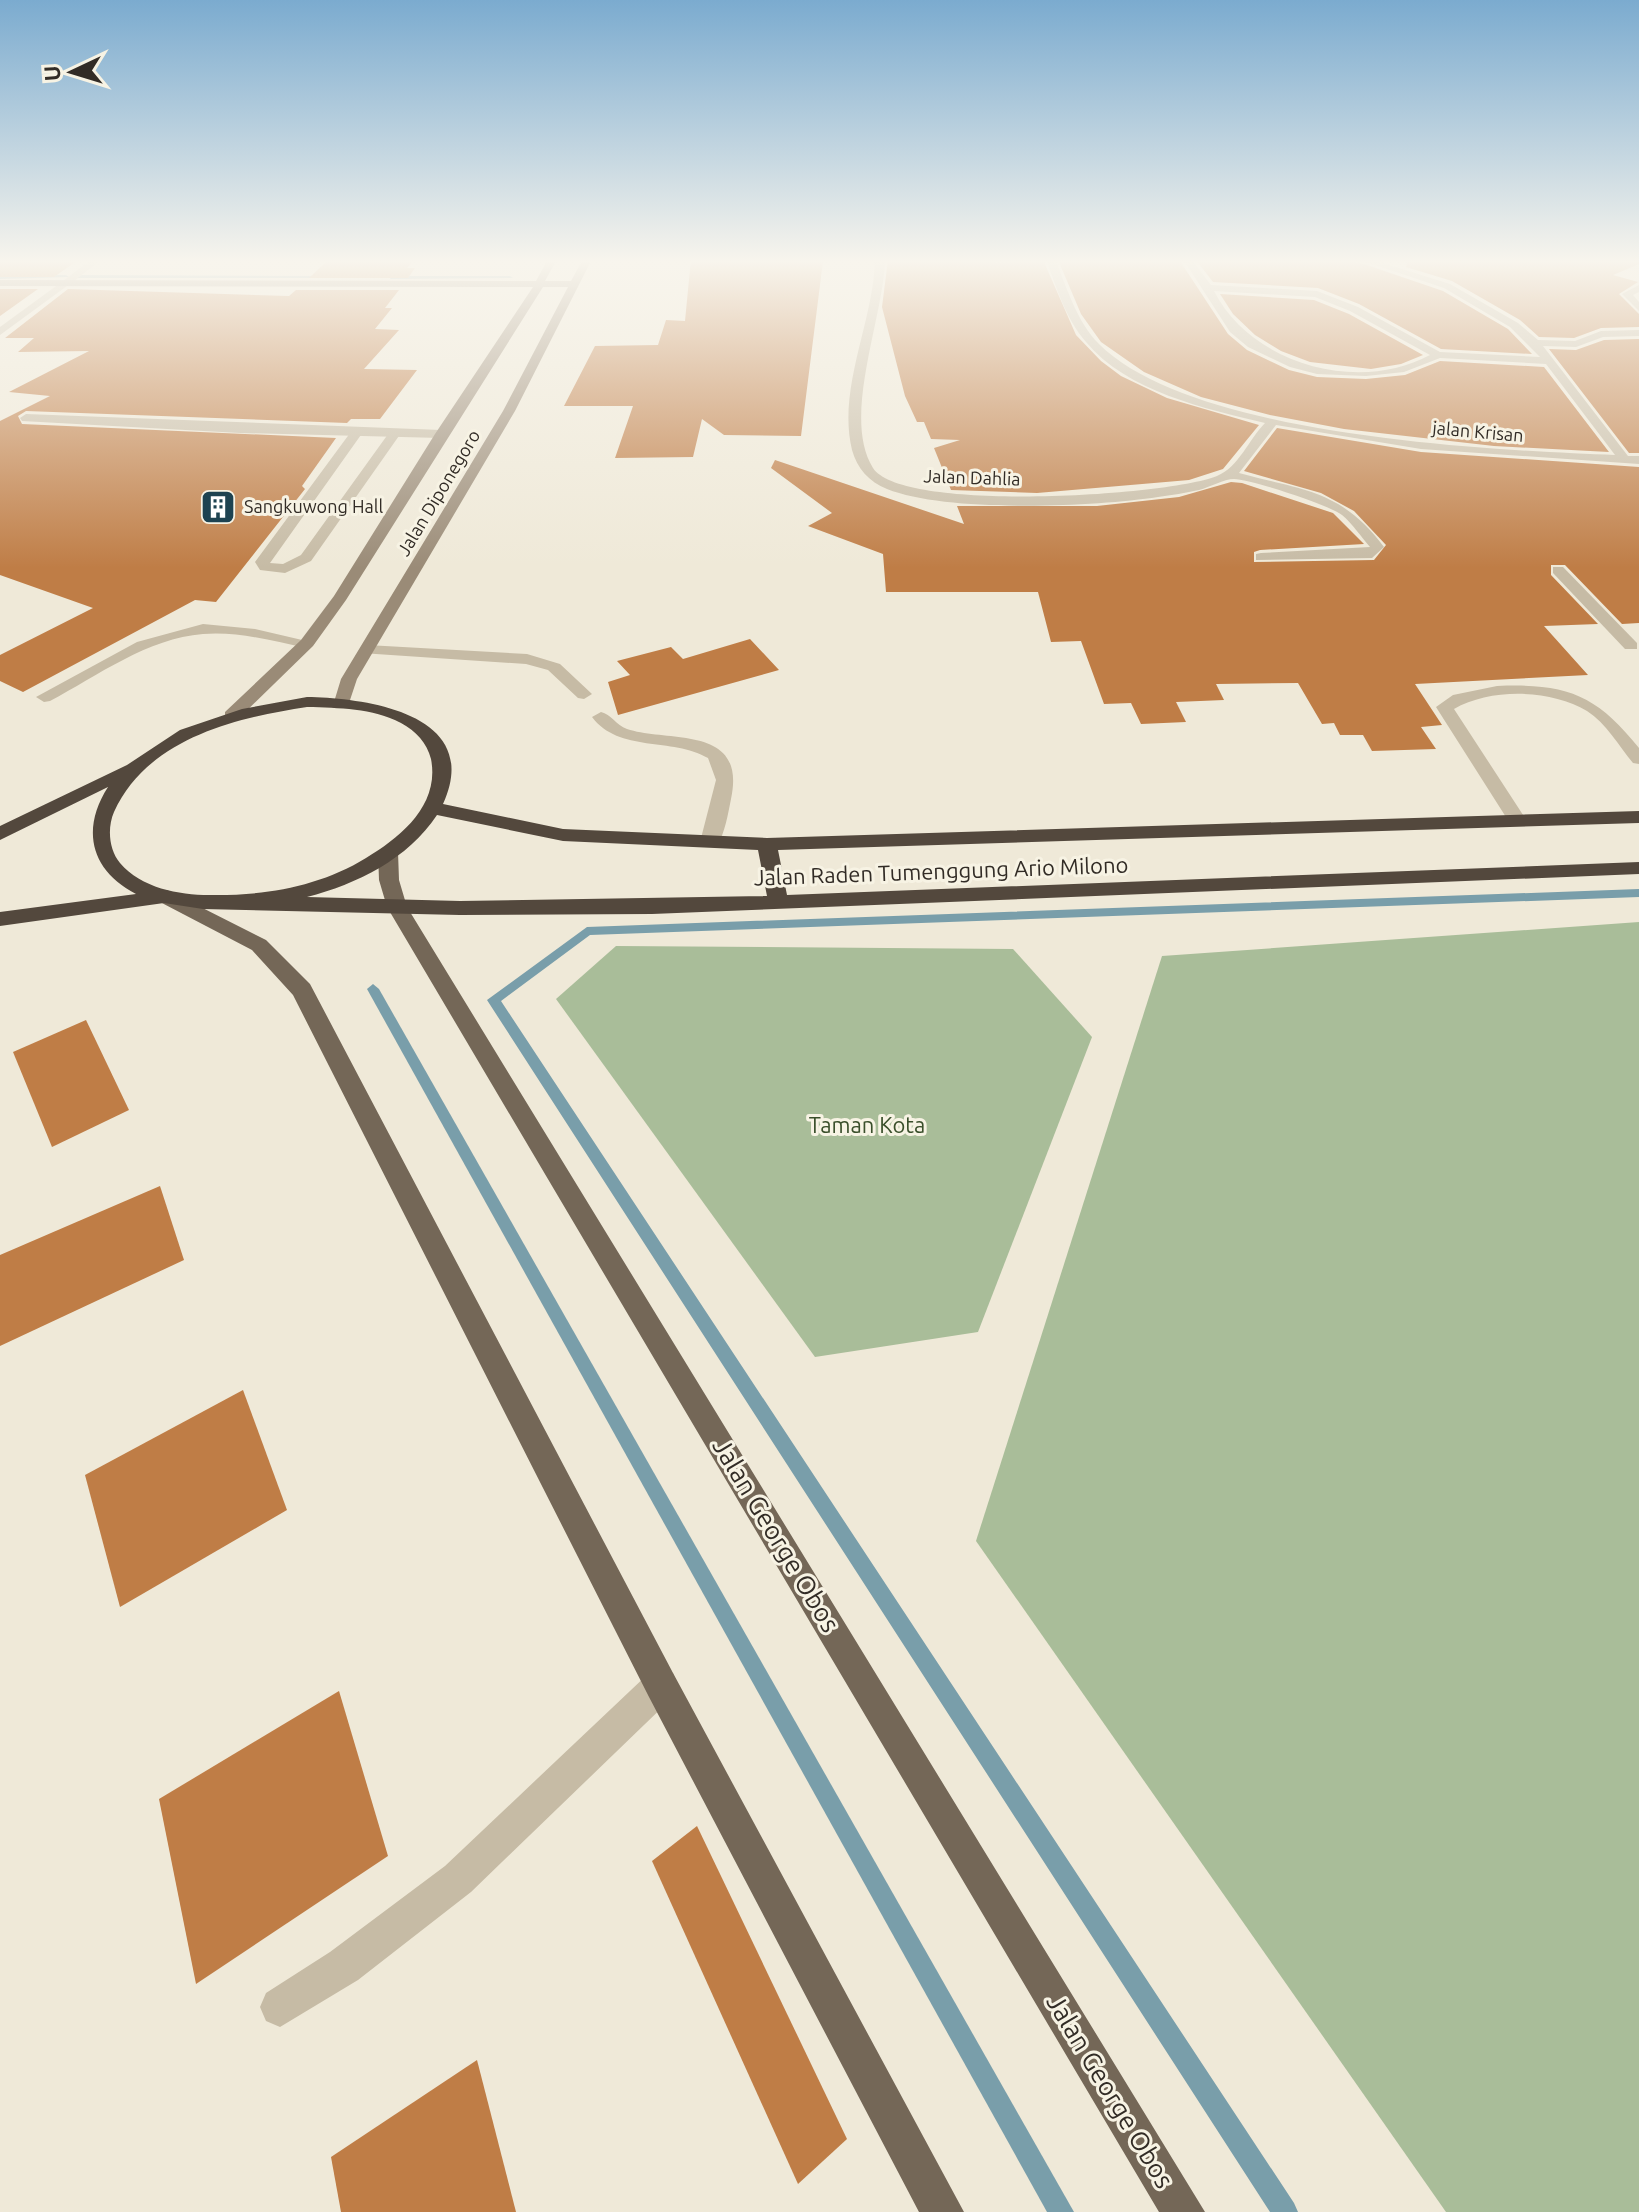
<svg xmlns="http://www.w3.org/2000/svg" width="1639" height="2212" viewBox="0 0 1639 2212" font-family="Ubuntu,sans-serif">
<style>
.green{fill:#a9bd99}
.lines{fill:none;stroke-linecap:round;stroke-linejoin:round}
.stream{fill:#799eaa;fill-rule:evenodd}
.building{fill:#bf7d46}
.lane{fill:#c6bba5;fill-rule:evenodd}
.street{fill:#c6bba5;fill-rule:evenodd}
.secondary{fill:#9a8b77;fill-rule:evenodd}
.primary{fill:#746757;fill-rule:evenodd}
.highway{fill:#53483d;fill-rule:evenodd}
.labels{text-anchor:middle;stroke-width:6;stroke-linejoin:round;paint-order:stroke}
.far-street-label{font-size:18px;fill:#322c26;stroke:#f7f3e4}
.far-poi-label{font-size:18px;fill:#322c26;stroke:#f7f3e4;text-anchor:start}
.street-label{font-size:22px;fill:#322c26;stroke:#f7f3e4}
.park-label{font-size:22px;fill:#3a4f2b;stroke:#f7f3e4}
.near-street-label{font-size:26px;fill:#322c26;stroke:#f7f3e4}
</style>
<rect width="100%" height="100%" fill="#efe9d8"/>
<g class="green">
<path d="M1639,922v1290h-193l-470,-671 186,-585z"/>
<path d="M616,946l397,3 79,88 -114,295 -163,25 -259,-358z"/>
</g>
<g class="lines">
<g class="stream">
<path d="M0,275h66l3,2 -69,2z"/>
<path d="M79,275l248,1 3,2h-253z"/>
<path d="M392,276h118l3,2 -123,1z"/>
<path d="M1639,889v8l-1049,38 -89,66 793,1202 4,9h-28l-783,-1212 100,-73z"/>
<path d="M373,984l6,5 695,1223h-27l-680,-1223z"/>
</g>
</g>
<g class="building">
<path d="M329,259h86l-8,9h8l-7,10h-99z"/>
<path d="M691,259l132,2 -22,175 -77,-1 -22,-16 -9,38 -78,1 18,-52h-69l31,-60 63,-1 8,-25 19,1z"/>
<path d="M991,259l2,4 51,-1 32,73 25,26 20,15 46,22 92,27 -36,44 -34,11 -152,13 -86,-3 -17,-42 26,-8 -29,-1 -7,-17h-7l-12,-26 -23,-89 6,-47z"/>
<path d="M1210,259h123l31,5 79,27 65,38 24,25 -91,-5 -82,-45 -41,-16 -105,-6 -17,-22z"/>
<path d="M1408,259h231v5l-26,11 25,7 -19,12 20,20v13l-38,1 -27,10 -35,-1 -19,-17 -68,-39 -46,-14z"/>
<path d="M0,260h78l-24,17h-54z"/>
<path d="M1180,261l48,73 19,16 42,20 28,7 49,2 39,-4 35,-14 104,6 65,85 -115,-6 -150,-17 -74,-14 -69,-18 -57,-25 -43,-30 -20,-28 -22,-52z"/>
<path d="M0,289h38l-38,27z"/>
<path d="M68,289l221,7 7,-6h103l-14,18h7l-17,21 24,1 -35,39 53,1 -37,49h-29l-4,4 -321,-12 -8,5 4,8 314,14 -34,48 3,3 -89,113 -21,-2 -172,92 -23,-11v-26l93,-47 -93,-33v-154l50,-25 -41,-4 80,-41 -71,1 16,-14h-29z"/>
<path d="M1220,294l94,6 35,14 74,41 -22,9 -30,5 -61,-7 -29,-11 -26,-16 -22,-21z"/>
<path d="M1639,339v114h-10l-80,-104 27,1 28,-10z"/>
<path d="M1277,428l144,24 218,15v156l-17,1 -57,-59h-14v10l47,49 -54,2 44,49 -173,9 27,41 -21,2 15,22 -64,2 -9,-16h-23l-6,-12 -12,1 -24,-41 -82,1 8,16 -48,2 10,20 -45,2 -10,-21 -27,1 -23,-63 -30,1 -13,-50h-152l-3,-38 -75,-28 24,-13 -61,-45 4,-8 189,64 -7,-18h140l82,-9 52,-15 11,1 91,30 31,31 -104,6 -6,2v10l120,-2 12,-15 -32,-34 -33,-18 -77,-22z"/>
<path d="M750,639l29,31 -161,45 -10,-33 22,-7 -13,-14 54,-14 12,12z"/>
<path d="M86,1020l43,90 -77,37 -39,-95z"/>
<path d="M160,1186l24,74 -184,86v-91z"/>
<path d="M243,1390l44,120 -167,97 -35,-132z"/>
<path d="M339,1691l49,165 -192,128 -37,-185z"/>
<path d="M697,1826l150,313 -49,45 -146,-323z"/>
<path d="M477,2060l39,152h-175l-10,-55z"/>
</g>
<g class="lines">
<g class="lane">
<path d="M92,259h10l-33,26h-6v-4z"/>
<path d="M353,429l10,3 -93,131 13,1 18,-9 90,-125 10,3 -90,128 -26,12 -25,-3 -5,-8z"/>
<path d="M1553,567h10l74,76v6h-12l-72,-76z"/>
<path d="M203,624l52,5 60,14 -8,5c-34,-7 -70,-17 -104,-14 -55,4 -106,42 -153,67l-6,1 -8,-5 101,-55z"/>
<path d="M367,645l160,9 33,10 32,30 -8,5 -6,-1 -30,-28 -22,-6 -165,-11v-6z"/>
<path d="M1497,686c69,-3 99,8 142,62v16l-6,-1c-14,-17 -27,-40 -46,-52 -37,-22 -96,-23 -133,-2l73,112 -2,4h-14l-75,-118 17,-12z"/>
<path d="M601,712c10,2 15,13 26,17 42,14 120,-5 104,70 -3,15 -6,34 -14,47h-14l-3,-4 16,-62 -8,-22c-36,-21 -89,-5 -116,-41z"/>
<path d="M661,1668l12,5 5,12 -5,12 -202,195 -113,88 -78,47 -14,-6 -6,-14 6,-14 64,-41 115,-86 204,-193z"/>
</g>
<g class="street">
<path d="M875,259h10c-1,59 -44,158 -12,209 29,45 295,28 344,8 22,-9 32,-37 48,-53 -59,-14 -139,-32 -179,-81 -20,-23 -30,-55 -40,-83h9c12,29 22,63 44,85 92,92 388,106 516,111l-69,-91 -106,-6 -36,14 -38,4 -49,-2 -27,-7 -42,-20 -18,-15 -47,-73h8l20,26 106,6 41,16 82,45 100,5 -30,-30 -66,-39 -87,-29h13l80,25 68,39 20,17 37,1 26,-10 38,-1v6l-36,1 -27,10 -33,-1 85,110h11v8l-218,-15 -145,-24 -37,48c66,18 102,17 145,74l-12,11 -116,2v-6l5,-1 109,-6c-9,-10 -17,-23 -28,-32 -13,-10 -92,-36 -108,-36 -10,0 -24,8 -35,11 -13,3 -28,5 -41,7 -66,10 -210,16 -271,-8 -18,-7 -30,-21 -35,-39 -15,-62 22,-129 23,-191zM1214,291l101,6 35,14 80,44c-72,39 -179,9 -216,-64z"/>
<path d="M63,281l8,2 -71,52v-8z"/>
<path d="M1639,285v7l-6,3 6,7v9l-17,-17z"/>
<path d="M26,414l415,16 6,4 -6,4 -201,-5 -218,-12 -2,-3z"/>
</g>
<path class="secondary" d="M548,259h9l-12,22h26l12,-22h9l-77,152 -158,268 -9,27h-12l-2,-4 7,-23 162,-268 65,-124h-25l-197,313 -33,46 -76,74h-12v-8l76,-72 33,-44 101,-162 98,-147 -533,-1v-6l536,1z"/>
<g class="primary">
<path d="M388,846l10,6 1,28 8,27 798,1305h-46l-772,-1305 -8,-27 -1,-28z"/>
<path d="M167,890l99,50 44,44 363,689 291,539h-45l-270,-515 -356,-702 -41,-45 -92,-48 -3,-5z"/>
</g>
<path class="highway" d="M307,697c60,1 177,17 136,107l120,25 204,9 872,-27v12l-861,27 9,45 852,-33v12l-987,40 -192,1 -257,-6 -39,-6 -164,23v-14l136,-18c-46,-24 -55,-65 -28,-107l-108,53v-14l127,-61 53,-35 62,-21zM307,707c32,1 65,1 94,16 15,8 26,20 30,36 9,46 -30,78 -65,99 -47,29 -103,38 -157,37 -30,0 -68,-7 -89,-32 -11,-13 -13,-35 -6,-51 33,-73 121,-94 193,-105zM437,815l126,26 195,9 9,46 -307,5 -153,-4c50,-13 101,-38 130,-82z"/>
</g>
<linearGradient id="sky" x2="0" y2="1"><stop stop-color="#7babcf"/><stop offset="0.46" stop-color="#f8f5ed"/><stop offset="1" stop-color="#f8f5ed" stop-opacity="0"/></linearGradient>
<rect width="1639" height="568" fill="url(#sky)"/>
<defs>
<g id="building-square" transform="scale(1.8)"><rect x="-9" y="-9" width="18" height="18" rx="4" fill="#1e4351" stroke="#f7f3e4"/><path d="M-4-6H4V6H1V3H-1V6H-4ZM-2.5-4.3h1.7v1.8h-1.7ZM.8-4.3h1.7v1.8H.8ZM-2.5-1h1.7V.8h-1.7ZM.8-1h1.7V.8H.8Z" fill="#fff"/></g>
</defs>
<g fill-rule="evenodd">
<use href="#building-square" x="218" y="507"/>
</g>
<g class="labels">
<g class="far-street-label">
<text transform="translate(1478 432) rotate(5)" y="6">jalan Krisan</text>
<text transform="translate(972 478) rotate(2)" y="6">Jalan Dahlia</text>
<text transform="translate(439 493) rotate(-59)" y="6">Jalan Diponegoro</text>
</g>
<g class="far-poi-label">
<text x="244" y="513">Sangkuwong Hall</text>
</g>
<g class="street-label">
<text transform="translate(941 871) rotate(-2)" y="8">Jalan Raden Tumenggung Ario Milono</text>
</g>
<g class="park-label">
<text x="867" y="1133">Taman Kota</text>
</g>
<g class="near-street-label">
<text transform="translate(776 1535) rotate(59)" y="9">Jalan George Obos</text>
<text transform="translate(1110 2091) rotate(59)" y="9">Jalan George Obos</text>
</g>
</g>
<g transform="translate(72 72) rotate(266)" stroke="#f7f3e4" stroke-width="6" paint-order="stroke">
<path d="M0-6L14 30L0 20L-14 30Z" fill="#322c26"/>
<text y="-12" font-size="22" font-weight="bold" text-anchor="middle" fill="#322c26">U</text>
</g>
</svg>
